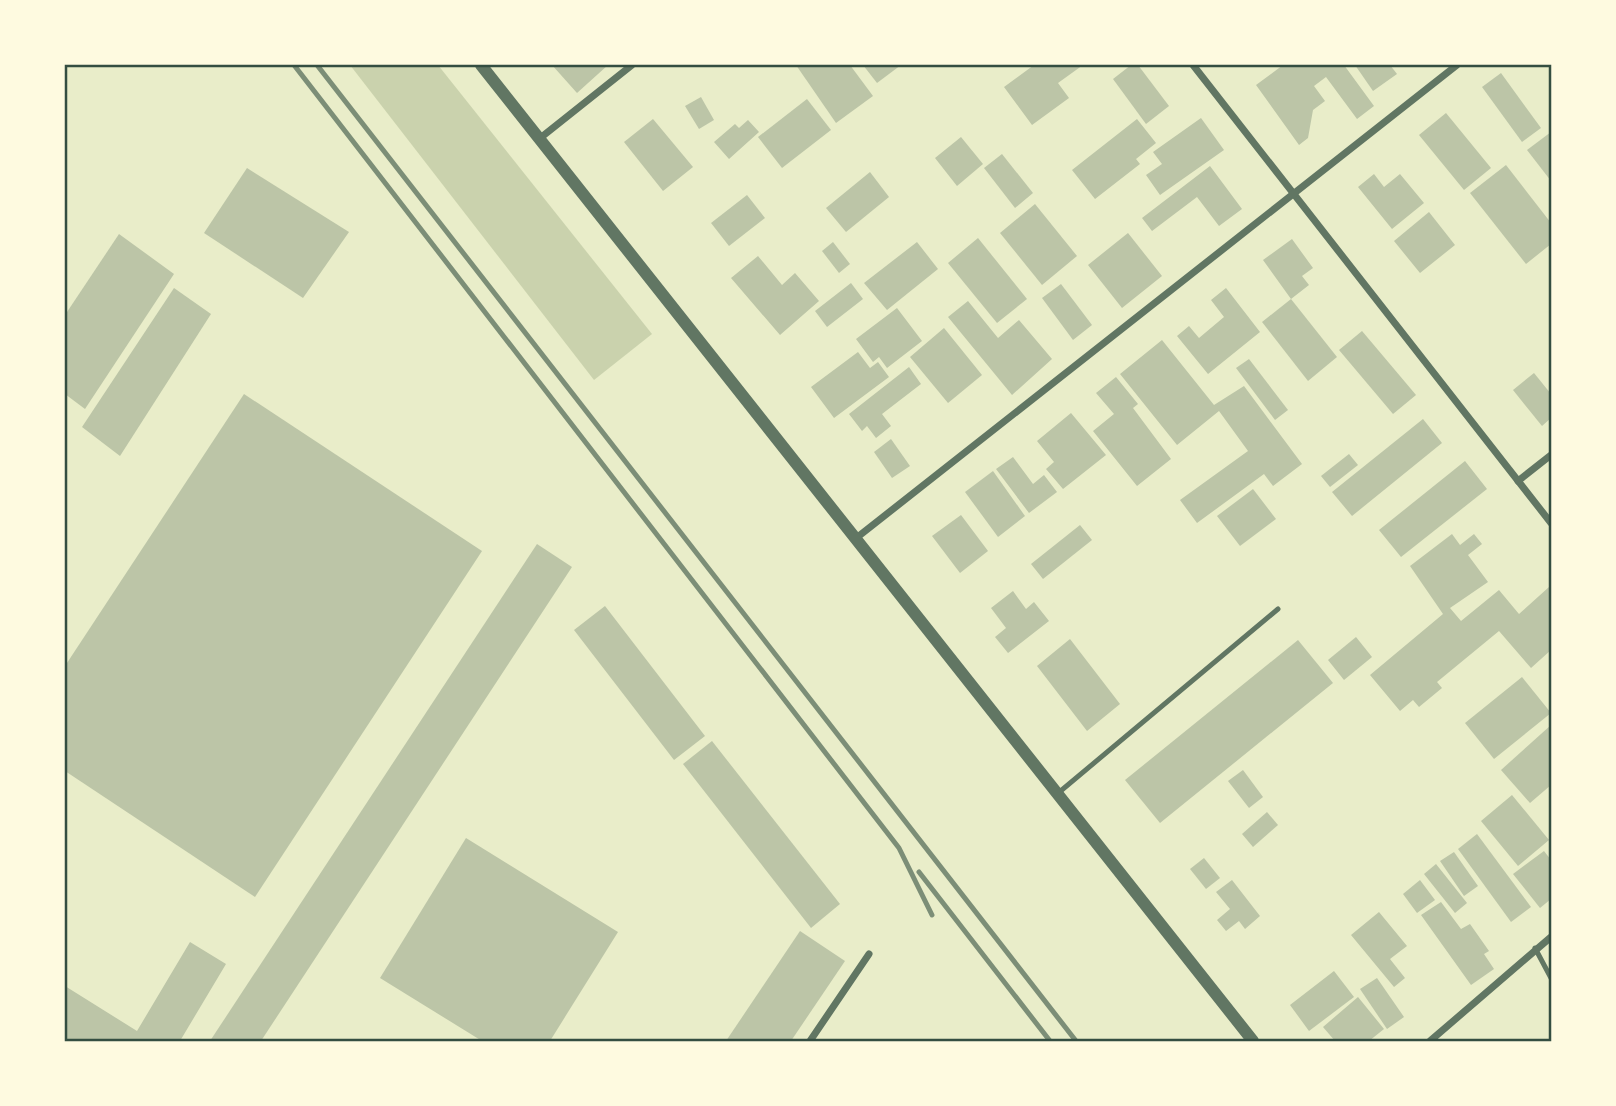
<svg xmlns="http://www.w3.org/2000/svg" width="1616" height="1106" viewBox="0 0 1616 1106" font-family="Rubik,sans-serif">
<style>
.green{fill:#cad2ad}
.building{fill:#bcc5a7}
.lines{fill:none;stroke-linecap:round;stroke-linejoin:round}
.service{stroke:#617663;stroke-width:5}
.minor{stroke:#617663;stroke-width:7}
.tertiary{stroke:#617663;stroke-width:12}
.rail{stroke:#7c8e77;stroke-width:5}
.neatline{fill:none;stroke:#344e41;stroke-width:2.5}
</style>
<rect width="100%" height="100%" fill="#e9edc9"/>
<path class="green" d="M350,65h88l214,269 -58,46z"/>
<g class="building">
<path d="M552,65h56l-31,28z"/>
<path d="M796,65h54l23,31 -37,27z"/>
<path d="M863,65h38l-24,18z"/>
<path d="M1034,65h49l-25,18 11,15 -37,27 -28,-38z"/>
<path d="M1131,65h7l31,41 -23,18 -33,-45z"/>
<path d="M1283,65h61l30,41 -17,13 -31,-42 -12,9 11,15 -12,9 -5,28 -9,7 -43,-60z"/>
<path d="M1355,65h35l7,9 -24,17z"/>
<path d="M1501,73l40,55 -19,14 -40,-55z"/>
<path d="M701,97l13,23 -15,9 -14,-23z"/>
<path d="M807,99l24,31 -49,38 -24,-31z"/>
<path d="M1446,113l45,55 -27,22 -45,-55z"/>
<path d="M1201,118l23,32 -64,45 -14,-20 16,-11 -9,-12z"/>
<path d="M653,119l40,48 -30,24 -39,-49z"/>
<path d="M1137,119l19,24 -20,16 4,5 -45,35 -23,-29z"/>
<path d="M748,120l11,12 -30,27 -15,-17 21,-18 4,4z"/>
<path d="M1551,132v49l-24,-31z"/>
<path d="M961,137l22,27 -26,22 -22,-28z"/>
<path d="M1002,154l31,39 -18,15 -31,-40z"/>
<path d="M1506,165l45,58v21l-25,20 -56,-71z"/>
<path d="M1210,166l32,43 -23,17 -22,-29 -45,34 -10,-13z"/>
<path d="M247,168l102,64 -46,66 -99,-65z"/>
<path d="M870,172l19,25 -43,35 -20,-24z"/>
<path d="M1374,174l10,13 16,-13 24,29 -32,26 -34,-42z"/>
<path d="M747,195l18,23 -36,28 -18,-23z"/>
<path d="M1035,204l42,52 -35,29 -42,-52z"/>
<path d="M1429,212l26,33 -35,28 -26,-32z"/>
<path d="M1128,233l34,43 -40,32 -34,-43z"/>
<path d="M119,234l55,40 -89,135 -20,-15v-79z"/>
<path d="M978,238l49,61 -30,24 -49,-60z"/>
<path d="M1292,239l21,29 -11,8 7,9 -18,14 -28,-39z"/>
<path d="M833,242l17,22 -11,9 -17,-22z"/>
<path d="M917,242l21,27 -51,41 -23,-27z"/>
<path d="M758,256l24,29 13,-12 24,28 -39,34 -49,-57z"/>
<path d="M851,283l12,16 -36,28 -12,-16z"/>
<path d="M1061,284l31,41 -19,15 -31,-42z"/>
<path d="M174,288l37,26 -91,142 -38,-29z"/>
<path d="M1226,288l34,44 -52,42 -31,-38 12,-10 10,12 25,-21 -13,-17z"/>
<path d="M1291,299l46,58 -29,24 -46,-59z"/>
<path d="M968,301l30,37 21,-18 33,39 -40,36 -64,-78z"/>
<path d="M897,308l25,33 -35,27 -8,-11 -6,5 -17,-23z"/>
<path d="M944,328l38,47 -34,28 -38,-46z"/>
<path d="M1362,331l54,64 -23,19 -54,-64z"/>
<path d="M1162,340l52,65 30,-19 58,78 -29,22 -9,-12 -67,49 -17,-23 68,-49 -29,-40 -42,34 -57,-71z"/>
<path d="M858,352l12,16 8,-6 11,15 -55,41 -23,-31z"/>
<path d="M1249,359l39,51 -13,10 -39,-52z"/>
<path d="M909,367l12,17 -39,30 9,12 -15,12 -9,-12 -5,5 -13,-17z"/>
<path d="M1534,373l17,21v24l-9,8 -29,-36z"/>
<path d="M1116,377l22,27 -5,4 38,51 -34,27 -44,-55 21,-17 -18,-21z"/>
<path d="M244,394l238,157 -227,346 -190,-126v-105z"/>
<path d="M1071,413l35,42 -43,34 -17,-20 8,-7 -17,-21z"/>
<path d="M1423,419l19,24 -90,73 -20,-24z"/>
<path d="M891,439l19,27 -18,12 -18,-26z"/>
<path d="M1349,454l9,11 -28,22 -9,-11z"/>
<path d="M1013,457l20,27 11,-9 13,17 -28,21 -33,-44z"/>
<path d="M1465,461l22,28 -86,68 -22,-27z"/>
<path d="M993,471l32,45 -27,21 -33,-45z"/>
<path d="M1253,489l23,30 -36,27 -23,-30z"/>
<path d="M961,515l27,36 -28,22 -28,-37z"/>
<path d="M1080,525l12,15 -49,39 -12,-15z"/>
<path d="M1452,534l8,11 14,-11 8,10 -14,11 20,27 -38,26 11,13 38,-31 20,24 30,-27 2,63 -20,18 -32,-37 -62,51 5,6 -23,19 -6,-7 -13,11 -30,-36 73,-61 -33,-48z"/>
<path d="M537,544l35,23 -311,474h-51z"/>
<path d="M1013,591l13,18 8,-7 15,19 -41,32 -13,-16 11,-9 -15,-20z"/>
<path d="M605,606l100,130 -31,24 -100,-130z"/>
<path d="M1356,637l16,20 -28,23 -16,-20z"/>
<path d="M1070,639l50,65 -33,27 -50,-65z"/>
<path d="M1298,640l35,43 -173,140 -35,-43z"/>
<path d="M1522,677l29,36 -57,46 -29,-36z"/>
<path d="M1551,725v60l-21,18 -29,-33z"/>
<path d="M712,741l128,163 -29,24 -128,-164z"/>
<path d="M1243,770l20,27 -14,11 -21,-27z"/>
<path d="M1512,795l37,45 -31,26 -37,-45z"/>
<path d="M1267,812l11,13 -25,22 -11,-13z"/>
<path d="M1477,834l54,73 -20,15 -53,-73z"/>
<path d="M466,838l152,94 -68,109h-68l-102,-63z"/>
<path d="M1544,851l7,9v39l-11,9 -27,-34z"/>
<path d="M1454,852l24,34 -14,10 -24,-35z"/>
<path d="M1204,858l16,20 -14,11 -16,-20z"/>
<path d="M1436,864l31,39 -12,10 -31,-39z"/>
<path d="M1232,880l28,36 -15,13 -6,-8 -13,10 -9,-11 13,-11 -14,-17z"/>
<path d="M1420,880l15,20 -18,13 -14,-19z"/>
<path d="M1441,902l20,27 9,-5 19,27 -5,3 10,15 -23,16 -50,-70z"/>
<path d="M1379,912l28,34 -17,13 15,19 -11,9 -43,-52z"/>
<path d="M800,931l45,30 -54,80h-65z"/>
<path d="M190,942l36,22 -46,77h-115v-55l72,45z"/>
<path d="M1334,971l20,26 -45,34 -19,-26z"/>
<path d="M1377,978l27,39 -17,12 -27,-40z"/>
<path d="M1358,997l26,32 -15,12h-34l-12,-14z"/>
</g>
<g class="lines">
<g class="service">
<path d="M1057,794l221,-185"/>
<path d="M1535,948l16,30"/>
</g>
<g class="minor">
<path d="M1193,65l358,458"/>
<path d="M539,139l93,-74"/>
<path d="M1518,481l33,-26"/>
<path d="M855,539l602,-474"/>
<path d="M810,1041l59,-87"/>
<path d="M1430,1041l121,-104"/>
</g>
<path class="tertiary" d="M481,65l772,976"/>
<g class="rail">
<path d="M294,65l605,783 33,67"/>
<path d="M317,65l759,976"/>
<path d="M919,872l131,169"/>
</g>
</g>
<rect width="1616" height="1106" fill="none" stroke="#fefae0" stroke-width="133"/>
<rect x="66" y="66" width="1484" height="974" class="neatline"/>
</svg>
